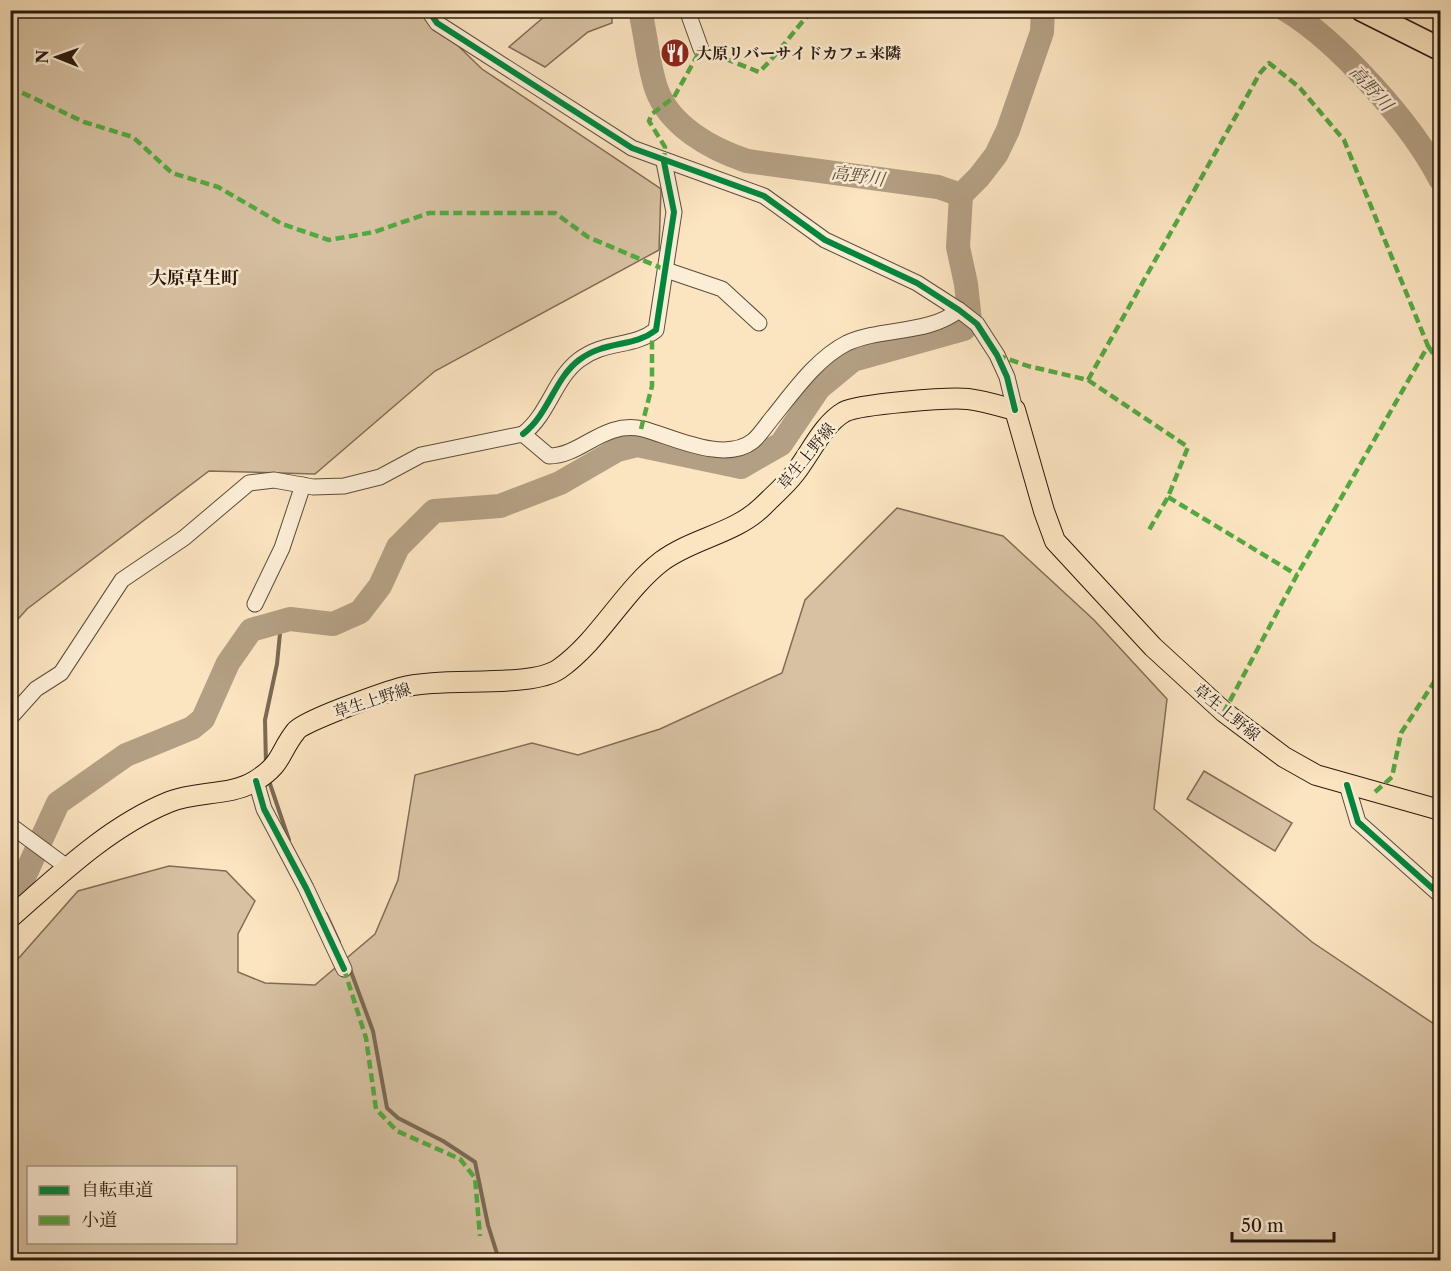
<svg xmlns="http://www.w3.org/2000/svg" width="1451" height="1271" viewBox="0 0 1451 1271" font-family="'Libre Caslon Text','Noto Serif JP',serif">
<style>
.green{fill:#d7c1a2;stroke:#806d58;stroke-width:1.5;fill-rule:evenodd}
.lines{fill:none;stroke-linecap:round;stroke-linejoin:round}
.stream{stroke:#7b6954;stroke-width:4}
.river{stroke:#b39f83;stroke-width:24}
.minor-casing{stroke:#5d4c3a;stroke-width:17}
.major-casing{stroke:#28190d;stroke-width:22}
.highway-casing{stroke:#28190d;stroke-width:25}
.minor{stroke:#fcedd6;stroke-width:15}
.major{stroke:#fbe4c0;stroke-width:20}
.highway{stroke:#fbe4c0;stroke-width:22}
.quiet{stroke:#53a941;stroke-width:4.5;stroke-dasharray:9 4.5;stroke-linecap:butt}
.cycleway-casing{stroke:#fcedd6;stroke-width:10}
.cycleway{stroke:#00873e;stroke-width:6}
.labels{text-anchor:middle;stroke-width:5;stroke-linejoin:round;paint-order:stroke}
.poi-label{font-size:16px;font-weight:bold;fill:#28190d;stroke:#fcedd6;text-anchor:start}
.street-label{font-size:16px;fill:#28190d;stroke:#fcedd6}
.water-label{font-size:18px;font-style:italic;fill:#604f3c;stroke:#fcedd6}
.neighbourhood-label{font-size:18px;font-weight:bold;fill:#28190d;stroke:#fcedd6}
</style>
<rect width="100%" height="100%" fill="#fbe4c0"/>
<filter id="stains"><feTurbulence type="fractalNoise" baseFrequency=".00333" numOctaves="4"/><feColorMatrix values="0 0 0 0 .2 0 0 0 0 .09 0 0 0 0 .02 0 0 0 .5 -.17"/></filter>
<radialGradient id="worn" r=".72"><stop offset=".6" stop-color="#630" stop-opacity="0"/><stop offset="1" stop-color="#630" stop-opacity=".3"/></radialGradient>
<g class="green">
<path d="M11,11h411l60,58 179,120 -2,61 -224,121 -120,103 -106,-3 -182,138 -16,18z"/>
<path d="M541,11h71v12l-24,9 -43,35 -36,-20 36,-31z"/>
<path d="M897,508l106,28 91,84 73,79 -13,110 158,133 128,86v232h-1429l-1,-292 68,-77 91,-25 57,5 29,30 -17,33v38l27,11 50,2 60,-51 23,-54 17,-105 117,-32 46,12 82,-26 122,-56 23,-73zM28,1168h208v74h-208z"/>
<path d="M1204,771l88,52 -17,28 -88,-52z"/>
</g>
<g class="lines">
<g class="stream">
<path d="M266,765l-1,-45 12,-56 4,-41"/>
<path d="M269,781l20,59"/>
<path d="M326,914l13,28"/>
<path d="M350,969l23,62 14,77 11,10 45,23 32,21 13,63 11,35"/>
</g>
<g class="river">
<path d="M640,10c6,26 8,53 16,78 13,38 55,61 91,73l191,26 23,8"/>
<path d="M1286,10c52,31 127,115 154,169"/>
<path d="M961,195l18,-18 17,-22 12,-25 34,-98 1,-22"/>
<path d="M10,898l15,-23 33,-72 68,-48 66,-27 11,-9 25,-56 23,-33 39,-11 43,5 27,-12 20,-26 18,-39 36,-36 66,-5 60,-23 57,-33 20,-5 104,22 40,-23 38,-56 34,-28 111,-31 6,-8 -4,-37 -8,-37 3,-52"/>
</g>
<g class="minor-casing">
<g id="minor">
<path d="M428,10l9,13 195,125 132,48 61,44 92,43 42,27 18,14 20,31 10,22 8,33"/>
<path d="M687,10l14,39"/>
<path d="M666,270l56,19 37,34"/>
<path d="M523,434c26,-20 31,-55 56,-74 26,-20 54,-12 77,-30l18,-118 -10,-50"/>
<path d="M255,604l27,-56 21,-63"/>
<path d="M10,718l26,-29 25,-16 61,-93 62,-42 65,-55 25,-3 39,7 31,-1 36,-9 41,-22 102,-21 26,22c33,0 54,-36 94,-27 28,7 81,35 110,12 7,-6 14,-17 20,-24 21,-26 44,-59 74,-74 35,-16 81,-8 112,-33"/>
<path d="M256,781l8,28 42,79 38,81"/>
<path d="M1347,785l11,37 82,73"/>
<path d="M10,825l57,42"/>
</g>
</g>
<g class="major-casing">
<path id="major" d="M10,918c49,-43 98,-91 159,-116 27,-11 62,-6 86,-21 28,-17 24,-29 41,-50 7,-10 87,-38 104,-43 41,-12 130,1 159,-19 41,-29 64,-78 103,-108 31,-23 72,-27 100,-54 11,-11 24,-22 33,-34 15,-19 28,-49 49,-61 15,-8 105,-15 124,-13 16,2 32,7 47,11l29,101 11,30 98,106 71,65 60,45 32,18 124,35"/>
</g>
<g class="highway-casing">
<path id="highway" d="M1362,10l78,39"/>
</g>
<use href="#minor" class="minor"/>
<use href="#major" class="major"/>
<use href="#highway" class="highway"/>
<g class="quiet">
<path d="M10,87l74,35 49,15 39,36 46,14 64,37 47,16 45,-8 55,-19h126l33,24 78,33"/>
<path d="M664,162l1,-15 -16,-26 3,-7 22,-17 27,-48 58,23c20,-19 35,-42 54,-62"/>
<path d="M1428,346l12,18"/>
<path d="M997,355l31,11 60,14 100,67 -20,50 -19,33"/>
<path d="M1088,380l172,-307 9,-10 30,24 45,53 84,206 -131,229 -73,137"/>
<path d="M641,429l11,-43v-53"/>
<path d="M1168,497l129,78"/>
<path d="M1375,792l17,-15 9,-44 39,-60"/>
<path d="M344,969l22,69 10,71 21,22 63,28 15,19 5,58"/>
</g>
<g class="cycleway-casing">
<g id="cycleway">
<path d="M428,10l9,13 195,125 132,48 61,44 92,43 42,27 18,14 20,31 10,22 8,33"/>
<path d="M523,434c26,-20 31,-55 56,-74 26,-20 54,-12 77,-30l18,-118 -10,-50"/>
<path d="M256,781l8,28 42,79 38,81"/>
<path d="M1347,785l11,37 82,73"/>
</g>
</g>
<use href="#cycleway" class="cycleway"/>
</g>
<defs>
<g id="restaurant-disc" transform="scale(1.5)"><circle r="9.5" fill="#8f2418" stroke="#fcedd6"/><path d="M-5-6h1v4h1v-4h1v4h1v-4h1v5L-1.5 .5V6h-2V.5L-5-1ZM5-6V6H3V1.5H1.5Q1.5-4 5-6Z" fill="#fff"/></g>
</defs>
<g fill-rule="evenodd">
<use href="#restaurant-disc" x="675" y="53"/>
</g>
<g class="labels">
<g class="poi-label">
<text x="696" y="59">大原リバーサイドカフェ来隣</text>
</g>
<g class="street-label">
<text transform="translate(806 456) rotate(-51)" y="6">草生上野線</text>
<text transform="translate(372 700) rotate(-18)" y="6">草生上野線</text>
<text transform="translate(1227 712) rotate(39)" y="6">草生上野線</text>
</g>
<g class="water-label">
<text transform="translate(1371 88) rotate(48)" y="6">高野川</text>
<text transform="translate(858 176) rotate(8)" y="6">高野川</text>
</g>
<g class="neighbourhood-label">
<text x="194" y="284">大原草生町</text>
</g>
</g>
<rect width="1451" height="1271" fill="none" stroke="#fbe4c0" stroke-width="36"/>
<rect x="12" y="12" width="1427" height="1247" fill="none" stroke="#28190d" stroke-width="3"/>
<rect x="18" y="18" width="1415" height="1235" fill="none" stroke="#28190d" stroke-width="1.5"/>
<rect x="27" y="1166" width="210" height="78" fill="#fcedd6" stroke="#a79886" stroke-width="1.5"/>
<rect x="39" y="1186" width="30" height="9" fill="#00873e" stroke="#a79886" stroke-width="1.5"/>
<text x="81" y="1196" font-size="18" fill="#28190d">自転車道</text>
<rect x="39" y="1216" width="30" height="9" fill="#53a941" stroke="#a79886" stroke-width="1.5"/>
<text x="81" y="1226" font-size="18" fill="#28190d">小道</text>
<g transform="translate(57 57) rotate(271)" stroke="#fcedd6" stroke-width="4.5" paint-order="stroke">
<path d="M0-4.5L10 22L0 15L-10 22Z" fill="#28190d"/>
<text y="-9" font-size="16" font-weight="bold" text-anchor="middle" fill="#28190d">N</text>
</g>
<path d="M1232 1232v9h102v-9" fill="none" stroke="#28190d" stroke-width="3"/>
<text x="1241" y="1232" font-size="18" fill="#28190d" stroke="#fcedd6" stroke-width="4.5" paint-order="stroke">50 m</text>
<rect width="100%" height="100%" filter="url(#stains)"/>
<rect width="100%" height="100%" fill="url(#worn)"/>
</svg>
